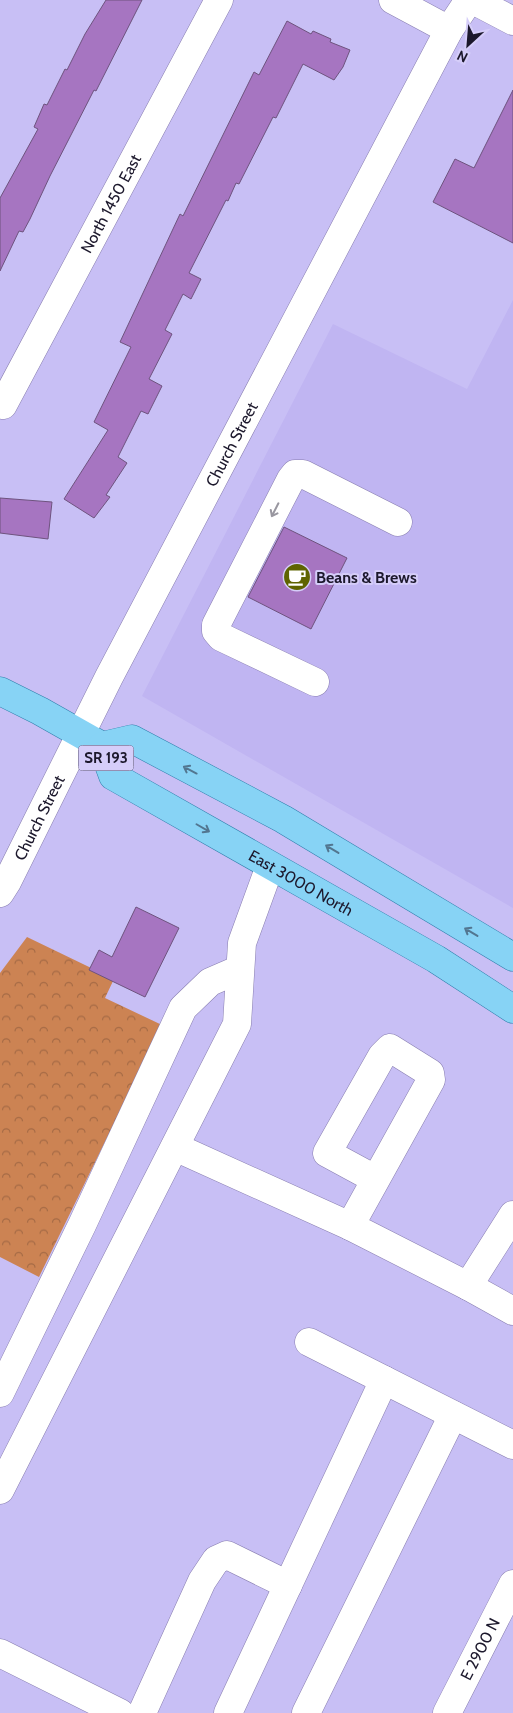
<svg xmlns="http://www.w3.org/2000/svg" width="513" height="1713" viewBox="0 0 513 1713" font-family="Cabin,sans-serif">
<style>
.built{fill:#c0b5f2}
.park{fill:url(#park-crowns)}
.building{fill:#a675c1;stroke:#6e537e}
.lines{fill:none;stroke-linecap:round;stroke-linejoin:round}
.minor-casing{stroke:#887eb0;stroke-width:29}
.major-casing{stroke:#2e7eaa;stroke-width:29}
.minor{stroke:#fff;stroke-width:28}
.major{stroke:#87d3f5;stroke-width:28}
.oneway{stroke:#9997a0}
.oneway2{stroke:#527690}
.labels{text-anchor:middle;stroke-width:4;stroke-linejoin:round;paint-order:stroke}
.shield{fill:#d5cdf9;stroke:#544e6a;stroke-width:1}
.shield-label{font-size:15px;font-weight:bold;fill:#1c182c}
.street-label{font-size:16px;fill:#1c182c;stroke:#d5cdf9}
.poi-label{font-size:16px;font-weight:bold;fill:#1c182c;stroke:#d5cdf9;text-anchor:start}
</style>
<defs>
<pattern id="park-crowns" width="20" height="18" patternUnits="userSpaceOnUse" patternTransform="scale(1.25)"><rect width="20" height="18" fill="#cc8353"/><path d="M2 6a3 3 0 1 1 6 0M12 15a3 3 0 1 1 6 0" fill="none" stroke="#a56a45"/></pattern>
</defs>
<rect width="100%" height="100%" fill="#c8bff5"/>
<path class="built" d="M513,300v608l-371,-212 191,-372 134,65z"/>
<path class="park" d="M27,937l87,42 -9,19 57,27 -123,252 -39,-20v-284z"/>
<g class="building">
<path d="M106,0h36l-46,91 -2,-1 -44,86 -20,43 -7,13 -4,-1 -19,40v-73l38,-69 -4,-2 10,-23 3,1 18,-36 2,1 18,-36z"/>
<path d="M287,21l24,13 2,-3 18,8 -1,3 20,8 -7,17 -9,13 -31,-16 -27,54 -3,-1 -34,67 -3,-1 -8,18 -2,-1 -37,73 12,6 -10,20 -8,-5 -18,36 7,4 -23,45 13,7 -14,28 -7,-3 -23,46 9,6 -21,32 4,2 -16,21 -30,-19 44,-69 -14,-8 37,-75 -11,-5 60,-128 3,2 71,-144 5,3z"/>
<path d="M513,90v153l-80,-41 22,-43 19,9z"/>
<path d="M0,498l52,4 -4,37 -48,-6z"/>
<path d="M284,527l63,31 -36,71 -63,-32z"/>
<path d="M136,907l43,21 -34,69 -56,-27 10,-20 13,7z"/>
</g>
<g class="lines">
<g class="minor-casing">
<g id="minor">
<path d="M393,0l56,30"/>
<path d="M473,0l40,21"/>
<path id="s1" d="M0,403l3,2 216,-405"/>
<path d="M315,682l-94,-45 -5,-6v-6l75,-146 4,-5h8l95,48"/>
<path id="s2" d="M0,893l7,-11 102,-205 340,-647 20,-30"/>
<path d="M175,1147l175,79"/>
<path d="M375,1179l-48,-26 55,-97 8,-8 40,25 1,7 -81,146 118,60"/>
<path d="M513,1215l-45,71 45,25"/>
<path d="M309,1342l204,103"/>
<path d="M0,1393l82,-168 101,-217 27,-26 30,-13"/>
<path d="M0,1490l237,-466 5,-81 28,-77"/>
<path d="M0,1653l120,60"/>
<path d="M142,1713l60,-132 14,-21 11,-5 61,30"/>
<path d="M228,1713l156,-333"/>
<path d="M306,1713l147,-298"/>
<path id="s3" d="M447,1713l66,-129"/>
</g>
</g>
<g class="major-casing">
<g id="major">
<path d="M0,691l40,20 62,35"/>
<path id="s4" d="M513,957l-230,-138 -151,-80 -30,7 11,30 323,183 77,50"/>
</g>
</g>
<use href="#minor" class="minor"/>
<use href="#major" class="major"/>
</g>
<defs><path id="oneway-shaft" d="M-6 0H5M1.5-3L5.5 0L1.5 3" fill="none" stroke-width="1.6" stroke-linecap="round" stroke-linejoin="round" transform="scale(1.25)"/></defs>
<use class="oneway" href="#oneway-shaft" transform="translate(275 510) rotate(117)"/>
<g class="oneway2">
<use href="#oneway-shaft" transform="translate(190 770) rotate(-152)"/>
<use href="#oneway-shaft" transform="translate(203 828) rotate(30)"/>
<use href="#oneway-shaft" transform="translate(332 849) rotate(-149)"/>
<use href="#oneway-shaft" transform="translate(471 932) rotate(-149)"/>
</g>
<defs>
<g id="cafe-disc" transform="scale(1.4375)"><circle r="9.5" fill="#5f6400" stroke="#d5cdf9"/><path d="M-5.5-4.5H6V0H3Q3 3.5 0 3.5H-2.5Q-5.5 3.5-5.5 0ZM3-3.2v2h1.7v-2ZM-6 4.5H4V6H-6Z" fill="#fff"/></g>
</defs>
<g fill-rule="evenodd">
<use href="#cafe-disc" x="297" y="577"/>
</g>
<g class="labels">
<rect class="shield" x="78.5" y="745.5" width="55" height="25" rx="4"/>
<g class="shield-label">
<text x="106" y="763">SR 193</text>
</g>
<g class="street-label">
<text dy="6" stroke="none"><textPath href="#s1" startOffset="232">North 1450 East</textPath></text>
<text dy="6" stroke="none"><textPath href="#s2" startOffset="505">Church Street</textPath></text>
<text dy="6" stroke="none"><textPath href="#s2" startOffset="85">Church Street</textPath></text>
<text dy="6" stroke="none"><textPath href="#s4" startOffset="718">East 3000 North</textPath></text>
<text dy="6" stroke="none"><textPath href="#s3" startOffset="72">E 2900 N</textPath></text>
</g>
<g class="poi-label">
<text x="316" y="583">Beans &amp; Brews</text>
</g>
</g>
<g transform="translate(468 45) rotate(206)" stroke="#d5cdf9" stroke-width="4" paint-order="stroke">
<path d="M0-4L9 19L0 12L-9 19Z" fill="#1c182c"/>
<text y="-8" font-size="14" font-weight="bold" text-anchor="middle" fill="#1c182c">N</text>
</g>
</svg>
